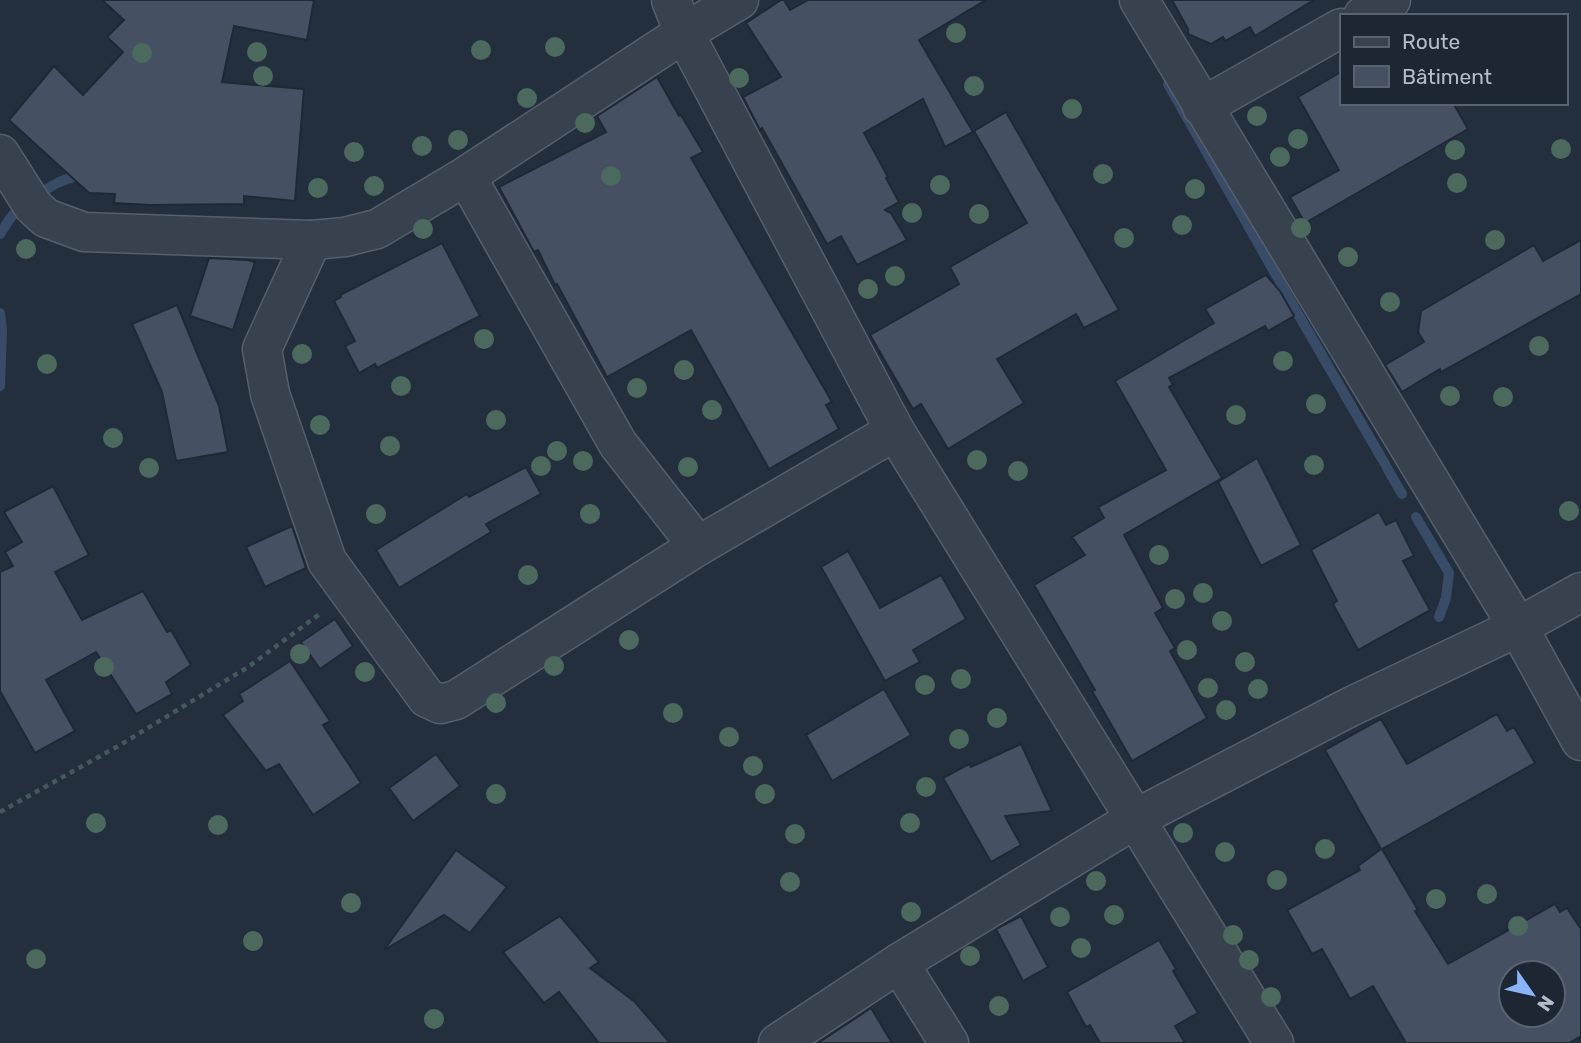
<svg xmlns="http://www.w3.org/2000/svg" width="1581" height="1043" viewBox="0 0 1581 1043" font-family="Rubik,sans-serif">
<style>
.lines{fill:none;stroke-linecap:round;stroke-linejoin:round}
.stream{stroke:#394c67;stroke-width:10}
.building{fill:#455162;stroke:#1f2835;stroke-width:2;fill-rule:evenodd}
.street-casing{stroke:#565f6c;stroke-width:41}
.path{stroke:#44595c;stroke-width:4.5;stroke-dasharray:5 5;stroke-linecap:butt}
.street{stroke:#38414e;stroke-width:38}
.tree{fill:#4b6a5d}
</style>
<rect width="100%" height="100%" fill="#242f3e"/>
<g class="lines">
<g class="stream">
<path d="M1168,84l130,230 87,150"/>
<path d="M37,195l20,-12 28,-11"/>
<path d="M0,234l11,-17 9,-9"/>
<path d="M0,313l2,17 -2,56"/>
<path d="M1387,468l15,26"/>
<path d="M1416,517l33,56 -3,25 -7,19"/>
</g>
</g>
<g class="building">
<path d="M102,0h212l-7,40 -73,-14 -12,56 82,7 -9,112 -51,-5v8l-94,1 -36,-2 1,-9 -26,-1 -80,-73 45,-54 29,29 40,-43 -16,-15 17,-17z"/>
<path d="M781,0h3l6,10 18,-10h178l-67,40 54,92 -28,15 -22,-48 -59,34 24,44 -2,1 13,24 -14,8 6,3 16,27 -50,25 -16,-29 -14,8 -65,-116 -2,2 -17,-33 38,-20 -35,-54z"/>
<path d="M1172,0h142l-59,36 -5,-9 -25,14 -2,-4 -12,7 -23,-10v-5z"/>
<path d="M1341,72v31h112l15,26 -163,94 -15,-26 49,-27 -41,-73z"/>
<path d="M657,77l22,39 2,-1 22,37 -12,6 141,244 -6,3 13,24 -70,40 -78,-139 -84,47 -50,-93 -2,1 -17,-35 -4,2 -35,-65 107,-55 -9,-16z"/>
<path d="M1006,112l113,198 -35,18 -8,-14 -79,45 27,44 -76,46 -27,-45 -8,5 -43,-74 89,-51 -9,-17 77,-44 -53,-92z"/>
<path d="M1581,240v54l-140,78 -1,-3 -38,23 -17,-27 39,-23 -6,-10 3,-21 113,-66 9,16z"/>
<path d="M442,243l38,73 -103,52 -2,-4 -16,9 -14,-27 10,-5 -21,-40 7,-4 -1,-2z"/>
<path d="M209,258l38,2 8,2 -22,68 -43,-14z"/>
<path d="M1266,275l14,16 14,25 -26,15 -3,-5 -96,52 4,7 -4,2 53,91 -98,57 39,73 -8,5 20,35 -5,3 37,67 -75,43 -40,-70 3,-1 -61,-105 51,-30 -13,-18 32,-19 -6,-11 68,-37 -51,-89 99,-58 -9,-14z"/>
<path d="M177,305l42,101 9,46 -52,9 -14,-69 -30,-68z"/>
<path d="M1257,458l44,87 -40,21 -43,-84z"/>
<path d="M526,467l15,27 -55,30 5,8 -92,56 -23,-38 91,-56 2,3z"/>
<path d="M53,486l36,69 -34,17 27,48 61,-29 24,41 4,-2 20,35 -25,17 6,12 -36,20 -40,-62 -50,28 29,51 -40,22 -35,-62v-119l13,-6 -8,-14 17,-10 -18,-30z"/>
<path d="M1379,512l7,13 10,-5 18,36 -11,5 27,49 -72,40 -25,-46 4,-3 -26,-51z"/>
<path d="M292,526l14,42 -41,19 -19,-40z"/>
<path d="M848,551l32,57 61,-33 25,44 -53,31 7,12 -35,19 -64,-114z"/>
<path d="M335,619l18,27 -33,23 -19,-27z"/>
<path d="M290,661l40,60 -7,4 38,58 -48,32 -34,-51 -13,7 -43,-56 20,-14 -4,-7z"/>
<path d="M884,689l27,46 -79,46 -26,-46z"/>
<path d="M1497,714l10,17 7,-4 21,36 -153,86 36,61 -3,1 33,53 107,-60 5,8 7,-4 14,21v107l-12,7h-163l-33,-57 -23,13 -28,-50 -10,5 -25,-44 73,-40 -2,-4 23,-17 -56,-99 56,-31 26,45zM1511,973h42v42h-42z"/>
<path d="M1021,744l31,67 -47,5 16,29 -30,17 -48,-84 26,-14 2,3z"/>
<path d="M436,754l24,32 -47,35 -24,-33z"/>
<path d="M456,850l51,37 -37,46 -26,-18 -60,35z"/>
<path d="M560,916l39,46 -9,6 45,34 35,41h-71l-40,-51 -15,11 -41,-51z"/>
<path d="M1021,916l27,51 -25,14 -27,-52z"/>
<path d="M1159,940l17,29 -3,2 25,42 -23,13 10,17h-85l-10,-18 -4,2 -19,-35z"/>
<path d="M871,1008l21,35h-74z"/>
</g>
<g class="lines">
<g class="street-casing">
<g id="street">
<path d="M671,0l13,33 211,398 379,612"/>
<path d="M1139,0l379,627 63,114"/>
<path d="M1363,16l28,-16"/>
<path d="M1202,107l139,-79"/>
<path d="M0,154l33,52 13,12 38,14 228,8 33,-3 32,-8 89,-53 218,-143 55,-33"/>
<path d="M466,176l152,268 80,102"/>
<path d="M312,240l-50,109 8,45 57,167 100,137 13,6 16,-4 242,-154 197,-115"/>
<path d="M899,963l50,80"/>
<path d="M778,1043l121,-80 236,-144 215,-112 168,-80 63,-35"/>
</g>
</g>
<path class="path" d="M0,812l120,-67 128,-78 73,-54"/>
<use href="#street" class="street"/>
</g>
<g class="tree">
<circle cx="956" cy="33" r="10"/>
<circle cx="555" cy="47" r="10"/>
<circle cx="481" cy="50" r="10"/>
<circle cx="257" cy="52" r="10"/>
<circle cx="142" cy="53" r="10"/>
<circle cx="263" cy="76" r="10"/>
<circle cx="739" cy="78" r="10"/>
<circle cx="974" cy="86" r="10"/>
<circle cx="527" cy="98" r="10"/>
<circle cx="1072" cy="109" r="10"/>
<circle cx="1257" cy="116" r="10"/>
<circle cx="585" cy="123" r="10"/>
<circle cx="1298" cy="139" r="10"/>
<circle cx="458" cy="140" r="10"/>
<circle cx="422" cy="146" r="10"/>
<circle cx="1561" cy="149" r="10"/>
<circle cx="1455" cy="150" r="10"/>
<circle cx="354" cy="152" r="10"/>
<circle cx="1280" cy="157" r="10"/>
<circle cx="1103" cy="174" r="10"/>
<circle cx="611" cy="176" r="10"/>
<circle cx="1457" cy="183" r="10"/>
<circle cx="940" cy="185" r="10"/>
<circle cx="374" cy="186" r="10"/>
<circle cx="318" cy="188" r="10"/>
<circle cx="1195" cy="189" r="10"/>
<circle cx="912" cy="213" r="10"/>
<circle cx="979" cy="214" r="10"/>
<circle cx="1182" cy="225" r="10"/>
<circle cx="1301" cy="228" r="10"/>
<circle cx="423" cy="229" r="10"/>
<circle cx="1124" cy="238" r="10"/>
<circle cx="1495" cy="240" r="10"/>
<circle cx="26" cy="249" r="10"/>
<circle cx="1348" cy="257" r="10"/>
<circle cx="895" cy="276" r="10"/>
<circle cx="868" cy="289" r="10"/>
<circle cx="1390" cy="302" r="10"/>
<circle cx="484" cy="339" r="10"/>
<circle cx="1539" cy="346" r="10"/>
<circle cx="302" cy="354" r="10"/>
<circle cx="1283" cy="361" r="10"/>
<circle cx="47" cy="364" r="10"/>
<circle cx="684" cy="370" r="10"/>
<circle cx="401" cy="386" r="10"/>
<circle cx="637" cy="388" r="10"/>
<circle cx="1450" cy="396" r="10"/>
<circle cx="1503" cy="397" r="10"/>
<circle cx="1316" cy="404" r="10"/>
<circle cx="712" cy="410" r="10"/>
<circle cx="1236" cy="415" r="10"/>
<circle cx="496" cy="420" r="10"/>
<circle cx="320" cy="425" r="10"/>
<circle cx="113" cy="438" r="10"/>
<circle cx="390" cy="446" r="10"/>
<circle cx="557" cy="451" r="10"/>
<circle cx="977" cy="460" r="10"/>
<circle cx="583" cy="461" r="10"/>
<circle cx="1314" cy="465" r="10"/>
<circle cx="541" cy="466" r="10"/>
<circle cx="688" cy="467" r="10"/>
<circle cx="149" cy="468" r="10"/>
<circle cx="1018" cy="471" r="10"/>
<circle cx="1569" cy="511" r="10"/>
<circle cx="376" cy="514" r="10"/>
<circle cx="590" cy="514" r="10"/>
<circle cx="1159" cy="555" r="10"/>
<circle cx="528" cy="575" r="10"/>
<circle cx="1203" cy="593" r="10"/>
<circle cx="1175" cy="599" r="10"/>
<circle cx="1222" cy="621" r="10"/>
<circle cx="629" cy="640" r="10"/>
<circle cx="1187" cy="650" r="10"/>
<circle cx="300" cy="654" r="10"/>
<circle cx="1245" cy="662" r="10"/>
<circle cx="554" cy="666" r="10"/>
<circle cx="104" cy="667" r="10"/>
<circle cx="365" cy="672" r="10"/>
<circle cx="961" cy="679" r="10"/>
<circle cx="925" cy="685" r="10"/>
<circle cx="1208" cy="688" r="10"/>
<circle cx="1258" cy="689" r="10"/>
<circle cx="496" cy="703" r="10"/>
<circle cx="1226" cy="710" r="10"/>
<circle cx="673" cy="713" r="10"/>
<circle cx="997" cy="718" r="10"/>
<circle cx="729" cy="737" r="10"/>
<circle cx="959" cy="739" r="10"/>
<circle cx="753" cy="766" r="10"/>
<circle cx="926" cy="787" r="10"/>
<circle cx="496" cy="794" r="10"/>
<circle cx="765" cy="794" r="10"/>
<circle cx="96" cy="823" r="10"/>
<circle cx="910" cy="823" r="10"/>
<circle cx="218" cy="825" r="10"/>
<circle cx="1183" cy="833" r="10"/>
<circle cx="795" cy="834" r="10"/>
<circle cx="1325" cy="849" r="10"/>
<circle cx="1225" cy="852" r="10"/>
<circle cx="1277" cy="880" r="10"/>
<circle cx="1096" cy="881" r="10"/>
<circle cx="790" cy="882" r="10"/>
<circle cx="1487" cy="894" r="10"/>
<circle cx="1436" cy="899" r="10"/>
<circle cx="351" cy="903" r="10"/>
<circle cx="911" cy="912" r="10"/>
<circle cx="1114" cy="915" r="10"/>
<circle cx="1060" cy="917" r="10"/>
<circle cx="1518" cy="926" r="10"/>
<circle cx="1233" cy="935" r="10"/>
<circle cx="253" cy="941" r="10"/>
<circle cx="1081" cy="948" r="10"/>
<circle cx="970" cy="956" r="10"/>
<circle cx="36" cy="959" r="10"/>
<circle cx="1249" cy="960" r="10"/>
<circle cx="1271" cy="997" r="10"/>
<circle cx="999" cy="1006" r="10"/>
<circle cx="434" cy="1019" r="10"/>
</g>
<rect x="1340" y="14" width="228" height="91" fill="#1d2633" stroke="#59626f" stroke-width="2"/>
<rect x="1354" y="37" width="35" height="10" fill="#38414e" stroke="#59626f" stroke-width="2"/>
<text x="1402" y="49" font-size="21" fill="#b4bcc9">Route</text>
<rect x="1354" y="66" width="35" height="21" fill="#455162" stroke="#59626f" stroke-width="2"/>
<text x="1402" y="84" font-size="21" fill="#b4bcc9">Bâtiment</text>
<g transform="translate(1532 994) rotate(124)"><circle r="33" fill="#1d2633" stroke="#59626f" stroke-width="2"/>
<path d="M0-5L12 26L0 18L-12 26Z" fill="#8ab4f8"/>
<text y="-10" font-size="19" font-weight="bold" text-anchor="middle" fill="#b4bcc9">N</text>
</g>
</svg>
